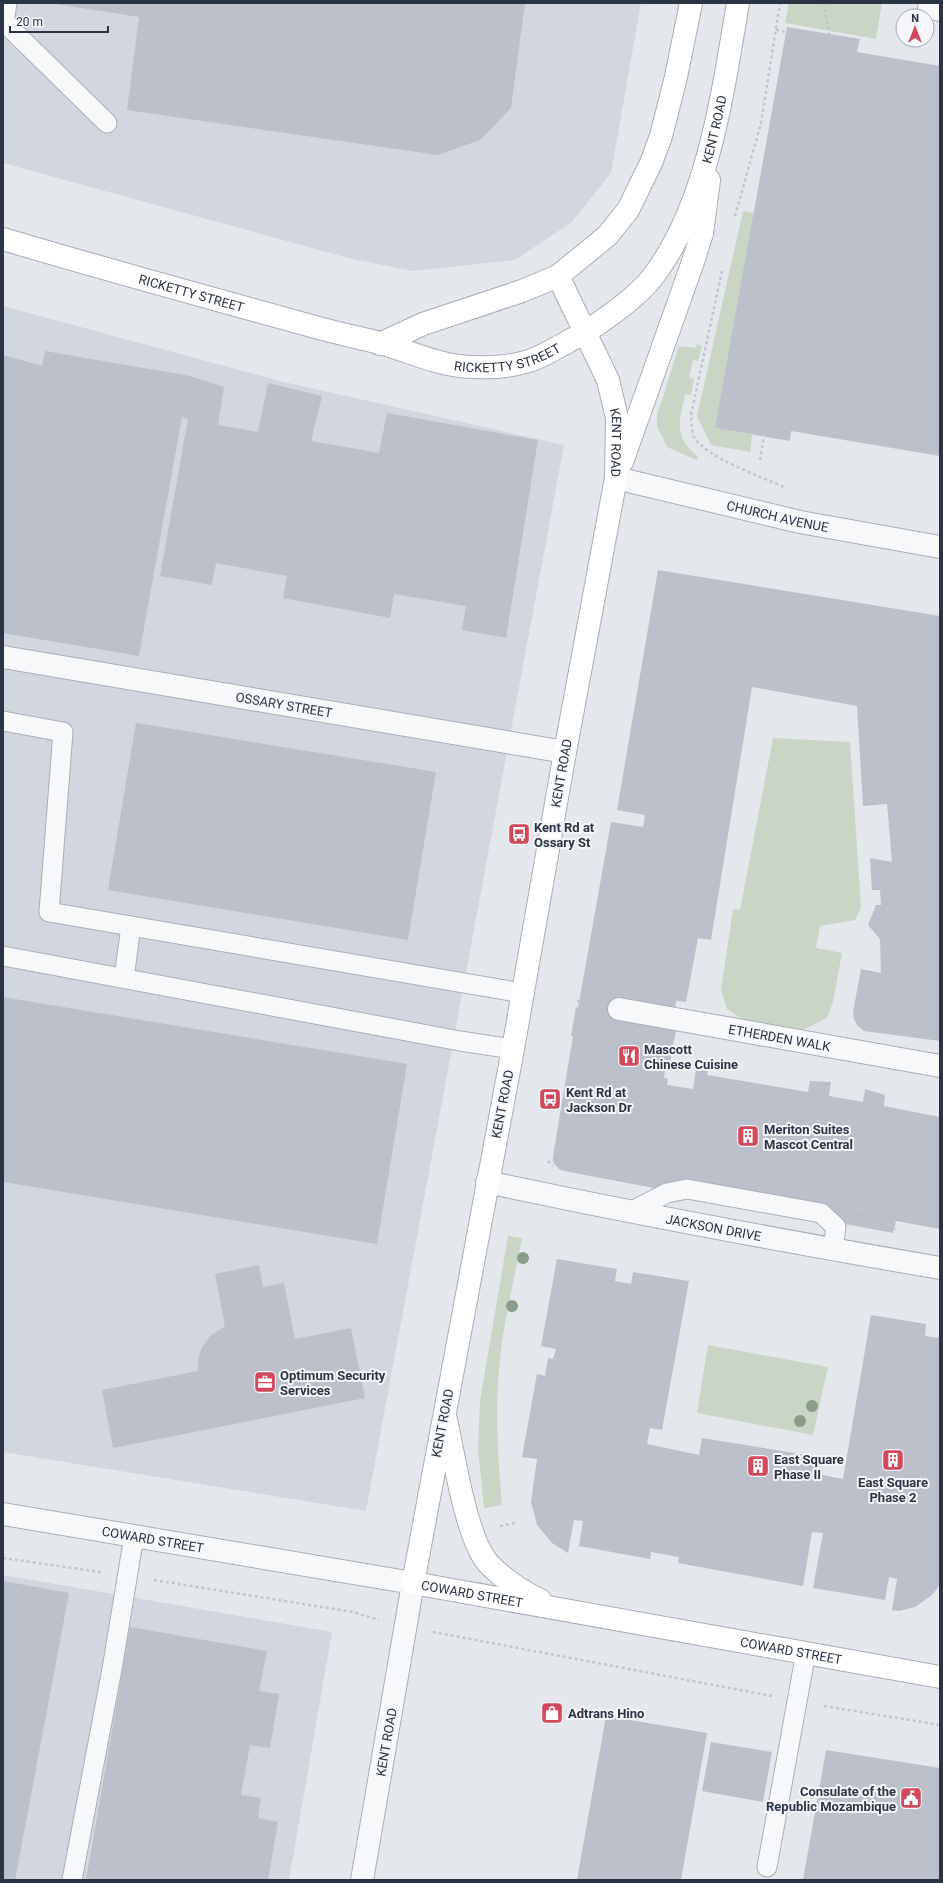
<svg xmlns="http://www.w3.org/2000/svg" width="943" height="1883" viewBox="0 0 943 1883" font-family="Roboto,sans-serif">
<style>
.built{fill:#d2d6de}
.green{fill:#c9d6c5}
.building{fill:#bbc0ca}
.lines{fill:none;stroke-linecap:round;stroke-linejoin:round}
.service-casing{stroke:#a9aeb7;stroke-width:21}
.pedestrian-casing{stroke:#a9aeb7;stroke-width:24}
.minor-casing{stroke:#a9aeb7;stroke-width:24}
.secondary-casing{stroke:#a9aeb7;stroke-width:24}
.path{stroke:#c2c5cb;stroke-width:2.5;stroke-dasharray:3 3;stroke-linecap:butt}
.service{stroke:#f7f8fa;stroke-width:19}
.pedestrian{stroke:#f7f8fa;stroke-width:22}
.minor{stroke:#f7f8fa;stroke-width:22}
.secondary{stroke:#fff;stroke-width:22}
.tree{fill:#899d89}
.labels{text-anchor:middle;stroke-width:4;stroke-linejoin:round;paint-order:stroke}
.street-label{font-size:13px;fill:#2b3445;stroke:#f4f6f9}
.poi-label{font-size:13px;font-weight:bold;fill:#2b3445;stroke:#f4f6f9;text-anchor:start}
</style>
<rect width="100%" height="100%" fill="#e4e7ec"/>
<g class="built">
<path d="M3,3h638l-30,170 -39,49 -57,38 -102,11 -61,-12 -349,-96z"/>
<path d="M3,306l281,76 280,63 -198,1066 -363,-59z"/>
<path d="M3,1575l329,57 -43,248h-286z"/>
</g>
<g class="green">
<path d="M789,3h93l-6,36 -91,-16z"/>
<path d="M743,211l11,2 -38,215 36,7 -2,17 -39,-7 -14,-29z"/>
<path d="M696,344l6,2 -4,15 -5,-1 -4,18 5,1 -3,16 -6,-1c-6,30 -12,41 13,63l-1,3 -30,-13 -10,-21v-11l22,-69 17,2z"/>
<path d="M773,738l77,4 11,166 -6,12 -35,6 -4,22 26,5 -9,49 -6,16 -24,12h-34l-24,-9 -18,-12 -6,-19 12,-81 7,1z"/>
<path d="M508,1236l14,2c-8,43 -19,86 -23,130 -4,46 -1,91 3,137l-18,3 -6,-59 2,-48z"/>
<path d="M708,1345l120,22 -15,68 -116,-22z"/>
</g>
<g class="building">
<path d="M49,3h476l-14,105 -31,32 -42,15 -311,-45 12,-93z"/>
<path d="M787,27l73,12 -3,13 83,14v390l-149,-25 -1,10 -75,-13z"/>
<path d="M45,351l145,25 34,11 -6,38 40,7 10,-49 54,13 -11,45 68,12 8,-40 151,27 -32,198 -44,-8 4,-24 -72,-12 -4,24 -107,-20 4,-22 -71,-13 -4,22 -52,-9 28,-157 -6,-2 -43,239 -136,-23v-278l39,11z"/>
<path d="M658,570l282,46v425l-76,-10 -6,-5 -4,-7 -1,-7 8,-43 20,4 -1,-34 -12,-14 8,-20h5l-1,-15h-8l-2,-32 22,4 -5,-58 -24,2 -6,-100 -105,-19 -41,253 -13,-2 -12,64 -10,-1 -2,17h4l-3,18 -5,27h-4l-2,15 4,1 -1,6 26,4 3,-20 12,2 -1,4 101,17 2,-11 21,1 -2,14 34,6 2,-13 20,6 -1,11 56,11v112l-44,-8 -3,12 -329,-62 -5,-2 -6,-7v-6l20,-120h-2l5,-29 2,1 33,-186 32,5 2,-12 -28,-5z"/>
<path d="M136,723l300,49 -28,168 -300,-50z"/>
<path d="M3,997l404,67 -30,180 -374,-62z"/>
<path d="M557,1259l60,10 -2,12 16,3 2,-12 56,9 -27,149 -12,-2 -3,16 52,11 3,-17 117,19 -1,17 25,5 28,-164 55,9 -1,12 15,2v247l-8,10 -17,12 -16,4 -7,-1 5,-31 -8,-2 -4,23 -72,-12 10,-55 -11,-1 -9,54 -125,-23 1,-6 -28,-5 -1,7 -71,-13 4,-25 -9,-1 -6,33 -16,-10 -15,-18 -6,-23 6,-43 -15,-2 15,-83 8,2 3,-18 5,1 3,-10 -15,-3z"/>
<path d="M259,1265l4,22 21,-4 11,56 56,-11 14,70 -252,50 -11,-58 96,-19v-12l4,-12 8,-11 15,-10 -10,-52z"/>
<path d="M3,1581l66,12 -54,287h-12z"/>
<path d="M130,1627l137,24 -8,40 20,3 -9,54 -20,-3 -9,50 20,3 -3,20 20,4 -10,58h-182z"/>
<path d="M606,1716l101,17 -26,147h-104z"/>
<path d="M711,1742l61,10 -9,50 -61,-11z"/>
<path d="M826,1750l114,18v112h-137z"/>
</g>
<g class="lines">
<g class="service-casing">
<g id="service">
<path d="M7,3l-3,19 103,101"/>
<path d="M3,721l60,11 -14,180 473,81"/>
<path d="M3,956l457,85 53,8"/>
<path d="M124,978l7,-52"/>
<path d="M630,1212l37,-19 20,-4 134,24 15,14 -3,23"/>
<path d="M767,1867l39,-215"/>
<path d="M72,1880l40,-211 22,-133"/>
</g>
</g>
<g class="pedestrian-casing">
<g id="pedestrian">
<path id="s1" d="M619,1009l321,57"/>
</g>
</g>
<g class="minor-casing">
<g id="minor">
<path d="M929,8l11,2"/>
<path id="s2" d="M616,478l184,44 140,25"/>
<path id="s3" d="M3,657l562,95"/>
<path id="s4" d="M487,1182c150,32 302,60 453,86"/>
<path id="s5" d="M3,1514l410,69 -51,297"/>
</g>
</g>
<g class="secondary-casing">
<g id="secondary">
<path id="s6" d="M3,239c101,30 203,58 305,86 24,7 48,12 72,18 32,9 61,24 95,24 17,1 37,-1 54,-6 13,-4 27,-13 40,-20 24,-12 65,-41 82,-62 57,-72 72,-188 87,-276"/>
<path id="s7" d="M558,276l50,104 9,38 -1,60 -51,274 -52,297 -100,534 527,94"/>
<path d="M380,344l43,-20 99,-33 36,-15 49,-40 21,-26 23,-47 10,-27 15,-59 15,-74"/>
<path d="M622,462l72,-203 8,-26 7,-53"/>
<path d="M446,1420c8,35 20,118 42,143 15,16 33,28 52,37"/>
</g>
</g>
<g class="path">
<path d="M824,3l6,36"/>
<path d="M776,30l16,3"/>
<path d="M735,216l26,-93 19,-120"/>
<path d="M722,271l-31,144c1,6 0,16 3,22 11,20 68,40 90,50"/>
<path d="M760,460l5,-30"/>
<path d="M577,1001l16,3"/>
<path d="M548,1161l5,5"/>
<path d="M856,1209l16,3 24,18"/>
<path d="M500,1526l15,-3"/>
<path d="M3,1558l98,14"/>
<path d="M154,1580l199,32 26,8"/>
<path d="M433,1632l339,64"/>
<path d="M824,1706l116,19"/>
</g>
<use href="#service" class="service"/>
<use href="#pedestrian" class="pedestrian"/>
<use href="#minor" class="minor"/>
<use href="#secondary" class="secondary"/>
</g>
<g class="tree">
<circle cx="523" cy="1258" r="6"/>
<circle cx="512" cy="1306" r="6"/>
<circle cx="812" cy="1406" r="6"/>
<circle cx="800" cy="1421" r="6"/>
</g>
<defs>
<g id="bus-square" transform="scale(1.15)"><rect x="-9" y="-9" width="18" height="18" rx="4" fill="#d1495b" stroke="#f4f6f9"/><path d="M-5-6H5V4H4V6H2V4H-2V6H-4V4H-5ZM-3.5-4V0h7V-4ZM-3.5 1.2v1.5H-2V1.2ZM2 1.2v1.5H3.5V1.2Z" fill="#fff"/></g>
<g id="restaurant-square" transform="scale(1.15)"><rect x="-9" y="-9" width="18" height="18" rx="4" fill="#d1495b" stroke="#f4f6f9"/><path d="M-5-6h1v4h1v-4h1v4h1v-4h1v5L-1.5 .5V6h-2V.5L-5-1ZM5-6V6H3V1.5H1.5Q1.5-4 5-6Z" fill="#fff"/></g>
<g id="building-square" transform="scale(1.15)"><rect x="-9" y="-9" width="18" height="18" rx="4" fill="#d1495b" stroke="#f4f6f9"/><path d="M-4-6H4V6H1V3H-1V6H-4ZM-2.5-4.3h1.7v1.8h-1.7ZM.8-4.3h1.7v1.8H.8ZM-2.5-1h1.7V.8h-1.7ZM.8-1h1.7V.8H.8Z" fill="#fff"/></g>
<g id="office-square" transform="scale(1.15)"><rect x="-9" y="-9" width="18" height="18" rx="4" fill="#d1495b" stroke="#f4f6f9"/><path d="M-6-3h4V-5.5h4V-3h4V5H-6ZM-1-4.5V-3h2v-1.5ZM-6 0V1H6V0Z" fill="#fff"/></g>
<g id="shop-square" transform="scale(1.15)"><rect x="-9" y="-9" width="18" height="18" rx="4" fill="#d1495b" stroke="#f4f6f9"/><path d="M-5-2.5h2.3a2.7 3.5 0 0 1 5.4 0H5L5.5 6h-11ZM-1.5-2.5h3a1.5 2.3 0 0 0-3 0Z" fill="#fff"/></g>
<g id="civic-square" transform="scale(1.15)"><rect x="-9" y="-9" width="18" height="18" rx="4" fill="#d1495b" stroke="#f4f6f9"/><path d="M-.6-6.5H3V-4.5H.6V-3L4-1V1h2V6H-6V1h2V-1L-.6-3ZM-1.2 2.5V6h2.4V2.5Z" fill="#fff"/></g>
</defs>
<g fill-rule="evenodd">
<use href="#bus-square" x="519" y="834"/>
<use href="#restaurant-square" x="629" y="1056"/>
<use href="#bus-square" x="550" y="1099"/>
<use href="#building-square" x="748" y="1136"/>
<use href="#office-square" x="265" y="1382"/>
<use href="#building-square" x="893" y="1460"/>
<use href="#building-square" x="758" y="1466"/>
<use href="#shop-square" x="552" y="1713"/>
<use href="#civic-square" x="911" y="1798"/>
</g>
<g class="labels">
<g class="street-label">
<text dy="5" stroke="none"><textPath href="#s6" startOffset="856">KENT ROAD</textPath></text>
<text dy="5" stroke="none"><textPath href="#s6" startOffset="196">RICKETTY STREET</textPath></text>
<text dy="5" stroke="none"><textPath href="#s6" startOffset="523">RICKETTY STREET</textPath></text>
<text dy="5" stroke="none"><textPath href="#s7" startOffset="179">KENT ROAD</textPath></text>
<text dy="5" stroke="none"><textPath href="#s2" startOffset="166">CHURCH AVENUE</textPath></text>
<text dy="5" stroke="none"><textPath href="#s3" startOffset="285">OSSARY STREET</textPath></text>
<text transform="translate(561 773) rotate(-80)" y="5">KENT ROAD</text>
<text dy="5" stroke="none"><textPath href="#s1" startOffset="163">ETHERDEN WALK</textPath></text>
<text transform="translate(502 1104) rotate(-79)" y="5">KENT ROAD</text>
<text dy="5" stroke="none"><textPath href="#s4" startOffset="231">JACKSON DRIVE</textPath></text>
<text transform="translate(442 1423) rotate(-79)" y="5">KENT ROAD</text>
<text dy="5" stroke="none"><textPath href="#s5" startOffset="152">COWARD STREET</textPath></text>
<text dy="5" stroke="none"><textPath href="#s7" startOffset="1398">COWARD STREET</textPath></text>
<text dy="5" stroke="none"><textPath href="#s7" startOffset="1722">COWARD STREET</textPath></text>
<text transform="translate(386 1742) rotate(-80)" y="5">KENT ROAD</text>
</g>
<g class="poi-label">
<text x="534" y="832">Kent Rd at<tspan x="534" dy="15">Ossary St</tspan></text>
<text x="644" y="1054">Mascott<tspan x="644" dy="15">Chinese Cuisine</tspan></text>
<text x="566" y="1097">Kent Rd at<tspan x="566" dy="15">Jackson Dr</tspan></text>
<text x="764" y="1134">Meriton Suites<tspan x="764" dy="15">Mascot Central</tspan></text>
<text x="280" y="1380">Optimum Security<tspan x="280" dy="15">Services</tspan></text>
<text x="774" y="1464">East Square<tspan x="774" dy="15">Phase II</tspan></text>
<text x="893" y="1487" text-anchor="middle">East Square<tspan x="893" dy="15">Phase 2</tspan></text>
<text x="568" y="1718">Adtrans Hino</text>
<text x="896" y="1796" text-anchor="end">Consulate of the<tspan x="896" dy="15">Republic Mozambique</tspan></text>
</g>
</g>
<rect width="943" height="1883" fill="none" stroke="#2b3445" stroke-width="8"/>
<g transform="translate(915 28)"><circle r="19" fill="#f4f6f9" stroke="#a4a8b1"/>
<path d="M0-3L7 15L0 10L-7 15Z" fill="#d1495b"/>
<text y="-6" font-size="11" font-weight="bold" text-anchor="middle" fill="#2b3445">N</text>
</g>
<path d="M10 26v6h98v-6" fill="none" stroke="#2b3445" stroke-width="2"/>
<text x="16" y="26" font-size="12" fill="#2b3445" stroke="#f4f6f9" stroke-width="3" paint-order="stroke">20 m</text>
</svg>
